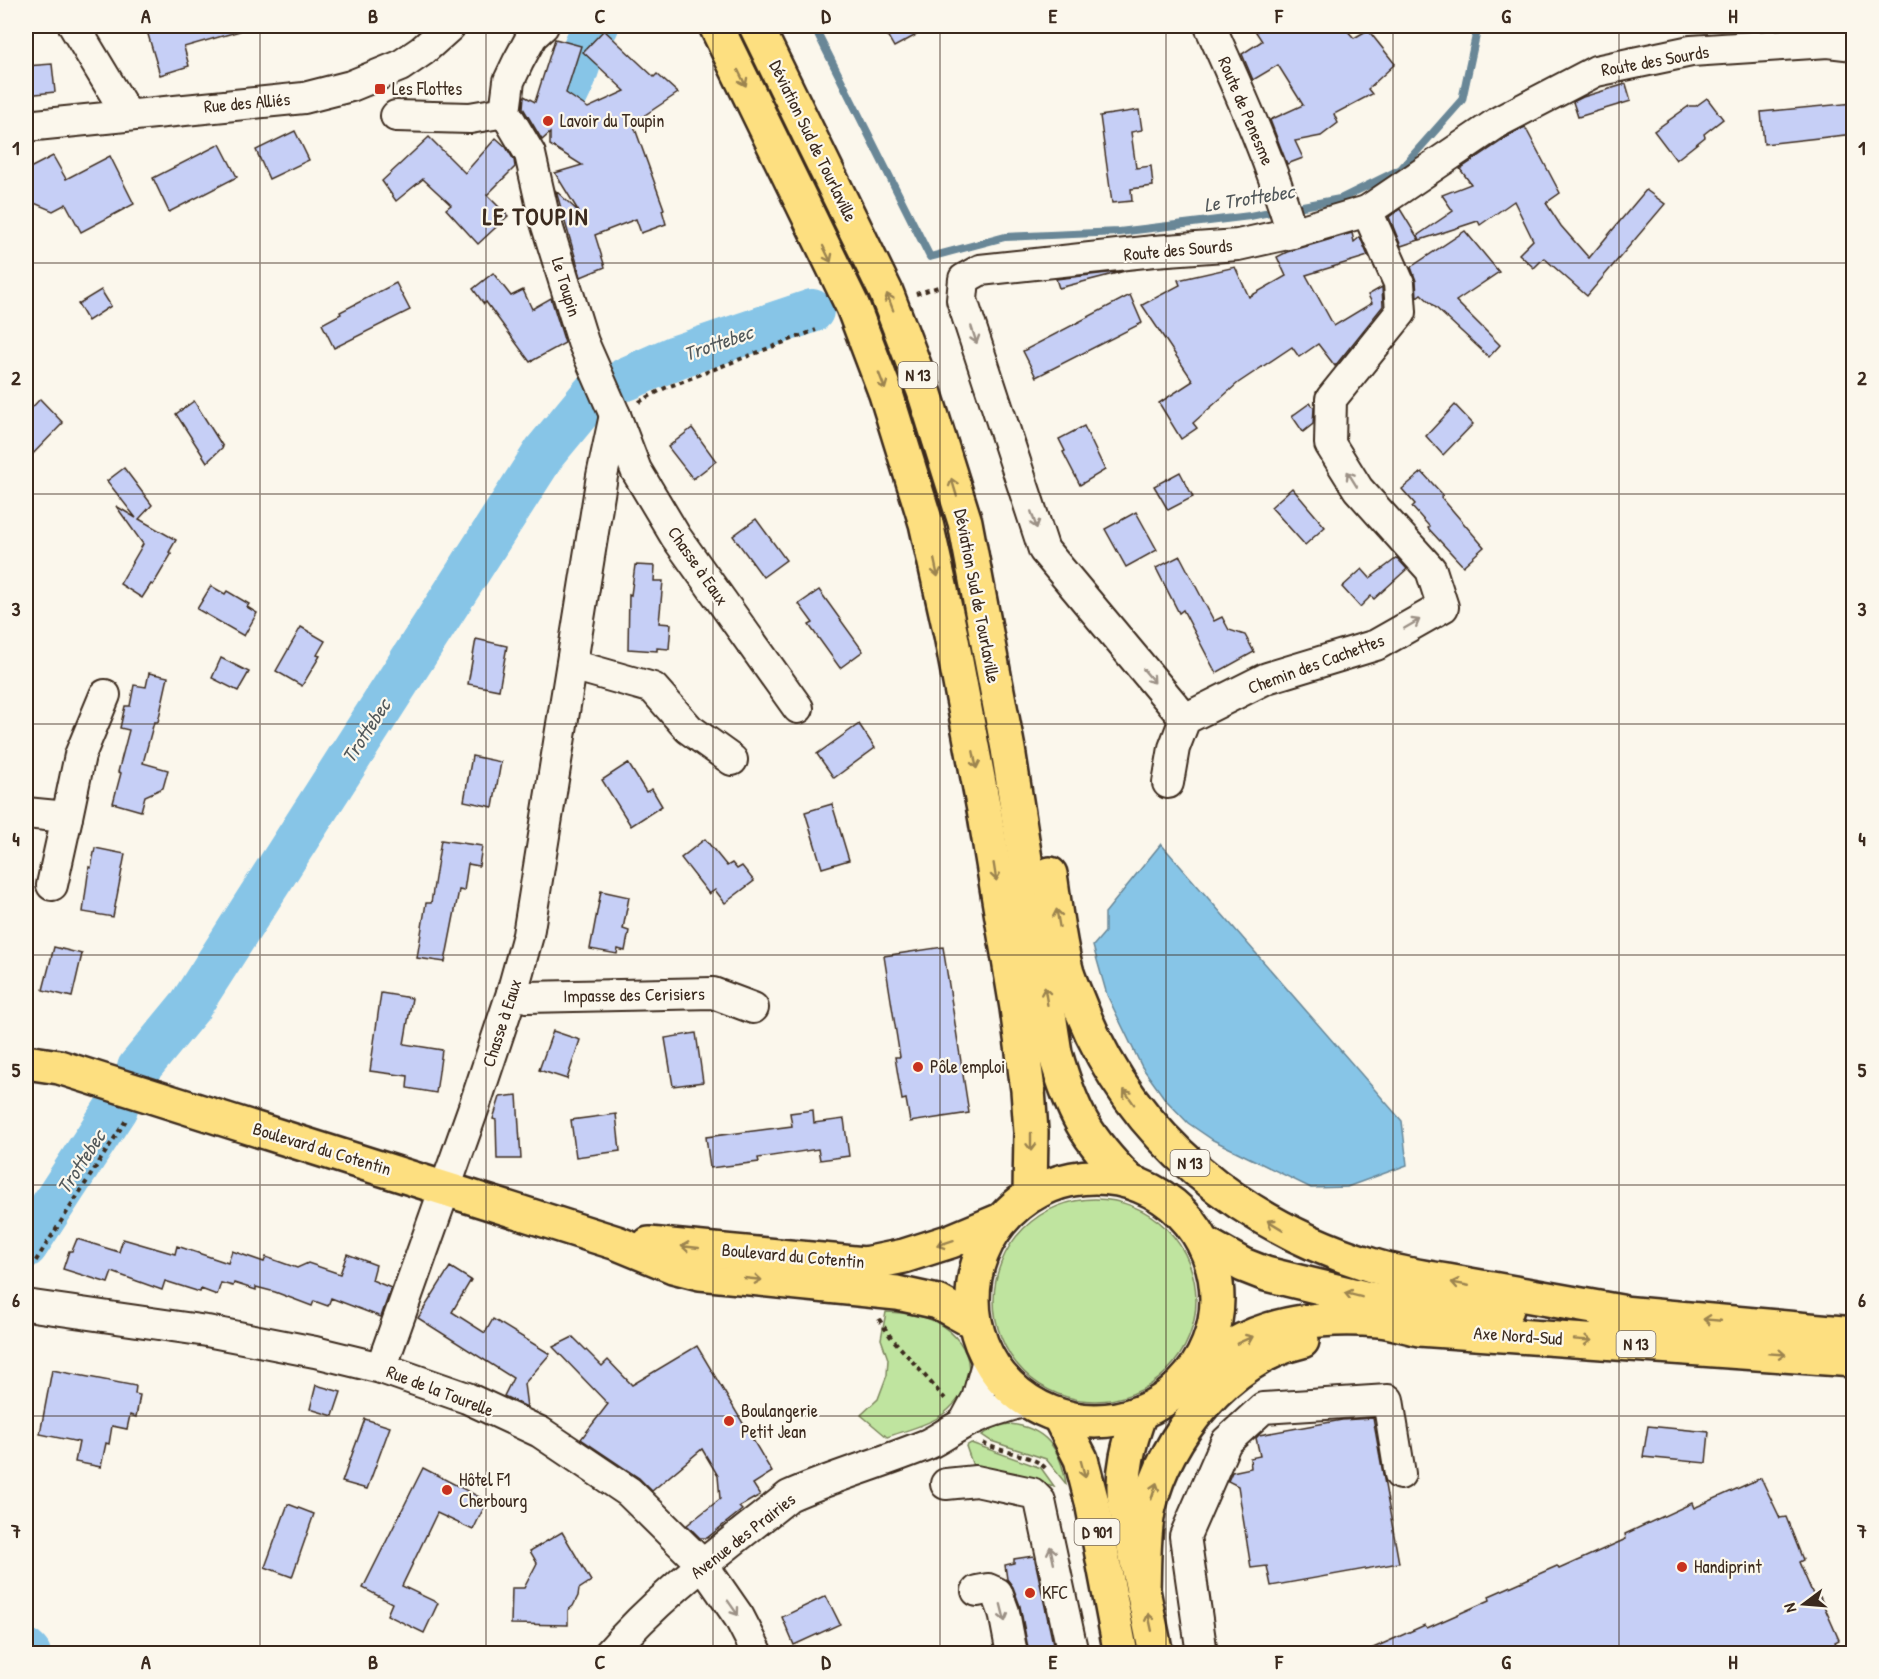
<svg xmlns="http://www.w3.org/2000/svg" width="1879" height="1679" viewBox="0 0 1879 1679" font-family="'Patrick Hand',sans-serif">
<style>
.green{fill:#bfe49f;stroke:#7d875e;stroke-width:1.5}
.water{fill:#87c5e7;stroke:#698797;stroke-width:1.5}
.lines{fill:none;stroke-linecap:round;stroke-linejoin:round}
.stream{stroke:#698797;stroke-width:8}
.river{stroke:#87c5e7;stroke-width:44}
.building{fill:#c6cff6;stroke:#3b2a1e;stroke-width:1.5}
.minor-casing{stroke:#3b2a1e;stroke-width:34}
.major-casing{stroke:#3b2a1e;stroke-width:38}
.highway-casing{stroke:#3b2a1e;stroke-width:38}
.path{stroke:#3b2a1e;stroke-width:4;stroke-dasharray:4.5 4.5;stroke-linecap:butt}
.minor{stroke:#fbf7ec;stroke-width:30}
.major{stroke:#fddf80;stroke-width:33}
.highway{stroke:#fddf80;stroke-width:33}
.oneway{stroke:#9c844f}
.oneway2{stroke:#9b9085}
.grid{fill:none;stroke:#3b2a1e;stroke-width:1.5;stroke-opacity:0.55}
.poi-dot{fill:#c8321e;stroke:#fbf7ec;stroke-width:2}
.labels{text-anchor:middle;stroke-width:4.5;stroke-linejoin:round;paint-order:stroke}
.shield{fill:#fbf7ec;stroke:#75685c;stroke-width:1.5}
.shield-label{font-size:16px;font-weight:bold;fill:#3b2a1e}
.street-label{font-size:18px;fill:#3b2a1e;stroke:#fbf7ec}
.poi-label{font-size:18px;fill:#3b2a1e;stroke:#fbf7ec;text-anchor:start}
.water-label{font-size:20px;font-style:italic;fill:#52585a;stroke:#fbf7ec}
.district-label{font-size:24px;font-weight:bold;letter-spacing:1.5px;fill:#3b2a1e;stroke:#fbf7ec}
.neatline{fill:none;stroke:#3b2a1e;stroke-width:2}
.grid-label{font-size:20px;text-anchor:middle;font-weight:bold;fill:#3b2a1e}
</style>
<rect width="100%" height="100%" fill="#fbf7ec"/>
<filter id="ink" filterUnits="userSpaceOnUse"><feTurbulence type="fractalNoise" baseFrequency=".0167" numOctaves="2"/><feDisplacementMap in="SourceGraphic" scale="12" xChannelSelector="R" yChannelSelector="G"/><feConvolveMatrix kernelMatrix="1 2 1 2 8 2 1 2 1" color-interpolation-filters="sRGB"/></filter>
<g filter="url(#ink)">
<g class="green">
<circle cx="1095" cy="1300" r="101"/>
<path d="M886,1312c17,1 35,2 50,10 41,23 44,64 6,93 -13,10 -39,16 -55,22l-26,-22 17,-16 9,-24 1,-16 -7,-20z"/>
<path d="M1009,1424c36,3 52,25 57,60l-20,-25 -55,-18 -9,-6 13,-8z"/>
<path d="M971,1443l70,25 13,18 -81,-20 -7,-20z"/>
</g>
<path class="water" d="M1161,844l241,277 5,44 -60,22 -36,1 -98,-48 -25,-17 -23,-24 -23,-32 -35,-72 -14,-49 12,-14v-19z"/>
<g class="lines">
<g class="stream">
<path d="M814,26l116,231 75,-20 114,-5 131,-16 30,-6"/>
<path d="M1292,208l48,-9 61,-30 61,-69 16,-74"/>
</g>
<g class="river">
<path d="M563,100c16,-23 16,-52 34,-74"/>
<path d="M626,379l50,-22 136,-46"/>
<path d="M139,1068l51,-62 355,-554 48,-58"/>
<path d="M26,1246l90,-138"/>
<path d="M26,1651l3,3"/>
</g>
</g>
<g class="building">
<path d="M166,26h73l1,5 -56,16 5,19 -29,9 -13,-44z"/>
<path d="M882,26h51l-39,21z"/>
<path d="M1252,26h91l11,12 14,-8 27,34 -27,25 4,5 -38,20 4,9 -17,13 -26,5 8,17 -16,6 -17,-44 33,-15 -25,-40 -25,15 -11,-26 20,-13z"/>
<path d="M604,30l50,47 3,-3 21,19 -45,30 31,86 -2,1 4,14 -25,9 -5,-14 -41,16 10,32 -24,10 -25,-86 23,21 -24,-39 27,-8 -32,-20v-12l-8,7 -19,-32 1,-12 11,6 20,-63 26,7 -15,47 22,15 37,-17 -42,-39z"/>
<path d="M52,64l3,28 -29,3v-29z"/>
<path d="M1626,84l5,17 -53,16 -5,-15 10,-5z"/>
<path d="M1707,98l16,21 -19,15 1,3 -29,23 -22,-29 35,-25h7z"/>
<path d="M1854,103v31l-90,10 -3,-32z"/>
<path d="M1139,110l3,20 -11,2 5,36 15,-2 2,20 -22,3 1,12 -20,2 -12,-87z"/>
<path d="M1525,127l35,66 -14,10 15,23 28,32 57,-68 19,14 -78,92 -43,-38 -10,10 -15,-14 14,-14 -19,-39 -34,24 -2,-4 -58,19 -2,-5 35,-24 -11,-16 29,-11 -11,-15 49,-33z"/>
<path d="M295,131l14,29 -40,19 -13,-29z"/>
<path d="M429,137l36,36 31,-35 10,9 8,13 1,7 -28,28 21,21 -30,28 -32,-35 5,-4 -28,-26 -27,22 -14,-20z"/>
<path d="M220,144l17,33 -68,35 -16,-34z"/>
<path d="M53,156l13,23 44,-23 24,48 -53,28 -15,-28 -13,7 -19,-8 -8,-13v-20z"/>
<path d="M1400,209l19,31 -18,6 -12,-29z"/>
<path d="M1465,231l34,41 -43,29 44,44 -11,12 -68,-63 -4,3 -1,-16 -5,-14z"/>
<path d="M1352,233l2,9 6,-5 8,19 -62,19 28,51 38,-23 -4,-8 14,-8 1,19 -48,60 -17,-22 -19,13 -7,-10 -54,36 -45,40 4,5 -16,11 -22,-36 34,-22 -51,-76 38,-20 -2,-5 57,-13 14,30 37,-21 -9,-19 10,-5z"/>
<path d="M1125,271l-66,17 -3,-9z"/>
<path d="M493,273l18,23 12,-6 9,19 19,-11 14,45 -35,19 -44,-60 -2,2 -11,-15z"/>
<path d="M396,283l14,27 -76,38 -12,-24 19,-10 -1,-2z"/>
<path d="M101,290l10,16 -23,15 -10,-17z"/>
<path d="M1130,295l12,28 -106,54 -13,-26z"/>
<path d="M40,399l23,24 -37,38v-47z"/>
<path d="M194,401l29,46 -16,15 -31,-48z"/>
<path d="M1310,403l4,5 -1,16 -10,8 -11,-16z"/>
<path d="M1455,405l18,19 -30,31 -17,-19z"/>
<path d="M1084,426l21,44 -25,15 -17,-33 2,-1 -6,-12z"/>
<path d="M692,428l24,33 -23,18 -25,-32z"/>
<path d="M124,468l28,37 -13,14 37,21 -7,12 3,1 -19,32 -2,-1 -9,14 -22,-14 23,-40 -27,-38 20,12 -29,-37z"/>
<path d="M1180,472l13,25 -25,13 -14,-24z"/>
<path d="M1422,472l21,23 -2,2 43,50 -21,19 -35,-38 1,-2 -17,-19 3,-3 -13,-15z"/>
<path d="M1292,488l33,39 -20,18 -34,-38z"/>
<path d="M1136,512l21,38 -31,17 -21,-38z"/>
<path d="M756,519l30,41 -23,17 -30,-41z"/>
<path d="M1180,556l34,65 8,-4 7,13 16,5 9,17 -38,21 -33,-63 -4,3 -23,-45z"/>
<path d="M1397,558l10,11 -33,30 -3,-3 -11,11 -18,-20 20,-18 8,9z"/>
<path d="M635,565l20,1 -1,15h9l-4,42 12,1 -2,25 -12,-1v3l-29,-2 1,-55 2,1z"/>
<path d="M211,586l14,8 2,-3 22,13 -2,3 10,6 -13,23 -47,-27z"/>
<path d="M819,590l44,61 -23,17 -31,-43 4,-2 -14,-19z"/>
<path d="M301,627l24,14 -8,14 3,1 -18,30 -26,-15z"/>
<path d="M476,639l31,7 -8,44 -31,-6z"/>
<path d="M221,658l28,14 -11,19 -26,-13z"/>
<path d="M149,673l19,4 -10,45h-4l-11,41 25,7 -5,18 -18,8 -4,15 -28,-8 8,-30 -3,-1 11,-42 -9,-2 5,-22h5l4,-21 12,2z"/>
<path d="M859,724l16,24 -41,30 -17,-24z"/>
<path d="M472,756l29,6 -8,45 -29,-6z"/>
<path d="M628,763l18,29 6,-3 10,17 -31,20 -29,-46z"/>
<path d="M832,804l17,56 -27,8 -17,-56z"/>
<path d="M705,839l22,27 5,-3 5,6 5,-3 12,15 -29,22 -10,-13 -6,4 -28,-36z"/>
<path d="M441,840l41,6 -3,20 -11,-2 -4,27 -5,-1 -14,72 -28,-4 9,-55h5z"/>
<path d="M95,848l30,6 -12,63 -30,-5 6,-45 2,1z"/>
<path d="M601,891l28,6 -6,32 6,2 -4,20 -7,-2 -1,5 -27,-5z"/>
<path d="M54,947l28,7 -10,43 -29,-7z"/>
<path d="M943,947l26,166 -59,9 -4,-23 -4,1 -7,-43h5l-16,-101z"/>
<path d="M381,993l31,5 -8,46 38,6 -6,43 -29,-5 1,-12 -38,-5z"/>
<path d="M553,1031l27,9 -13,39 -28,-9z"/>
<path d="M696,1033l7,49 -30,4 -8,-48z"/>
<path d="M517,1095l4,64h-24l-1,-39 -3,-1 7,-22z"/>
<path d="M813,1110l1,13 30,-4 5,37 -29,4 -2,-11 -60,9 1,4 -49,6 -4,-31 86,-11 -2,-13z"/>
<path d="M616,1114l4,37 -44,6 -5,-37z"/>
<path d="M77,1239l42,13 4,-13 52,15 2,-8 51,17 4,-12 32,11 2,-5 31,11 11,-5 32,11 7,-20 29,11 -4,15 19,8 -10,29 -50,-19 -3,8 -14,-5 -2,5 -37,-14 -19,-5v3l-22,-7 -1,3 -12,-3 -4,12 -16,-6 -1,3 -35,-11 -3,9 -50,-18 -4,11 -45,-14 6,-18h3z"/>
<path d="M450,1267l21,13 -19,32 33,21 8,-14 57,35 -26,30 3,23 -23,-11 9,-18 -95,-60z"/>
<path d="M573,1337l29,29 6,-6 24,25 65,-39 75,126 -19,12 7,11 -21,12 3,3 -35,28h-7l-13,-13 33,-26 -2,-23 -16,-27 -50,42 -13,-13 -58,-39 27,-35 -55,-57z"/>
<path d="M52,1370l84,16 -1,8 5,1 -4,22 -6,-2 -3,14 -15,-3 -3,18 -3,-1 -5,24 -26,-5 4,-20 -39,-8z"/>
<path d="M316,1385l25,7 -8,24 -23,-7z"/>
<path d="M1373,1418l26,145 -128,23 -4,-20 -16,2 -13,-82 -10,-5 4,-9 19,-4 -1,-10 10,-2 -4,-18 3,-3 83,-15z"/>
<path d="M365,1419l25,8 -23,62 -25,-7z"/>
<path d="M1648,1426l61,6 -3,31 -63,-6z"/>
<path d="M423,1468l64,33 -14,29 -36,-17 -35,73 36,17 -14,30 -37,-18 5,-12 -29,-15z"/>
<path d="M1761,1478l19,40 6,-1 17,43 -4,2 16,37 5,-2 19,43 -4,2 5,11h-478l63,-28 2,3 63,-28 -1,-4 68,-30 2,3 67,-30 -1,-5 67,-31 2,5z"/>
<path d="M288,1504l26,10 -22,63 -27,-10z"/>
<path d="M562,1532l29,49 -12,8 -1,7 -5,10 -5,4v15l-57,-1 1,-36h12l13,-25 -7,-12z"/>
<path d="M1033,1556l2,4 20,93h-26l-9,-47 -7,-19 -6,-8 -2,-14 9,-2v-4z"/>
<path d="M826,1596l14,28 -46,21 -12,-28z"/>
</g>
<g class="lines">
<g class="minor-casing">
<g id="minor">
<path d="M74,26l53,88"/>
<path d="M543,26l-11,10 -14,26 -9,19 -4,31 25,42 14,62 39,126 32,73 21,55 40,67 122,171"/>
<path d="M1210,26c30,67 61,135 82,207"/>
<path d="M396,116l74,2 35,-6"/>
<path d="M26,126l278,-28 47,-12 49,-20 22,-15 28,-25"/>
<path d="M572,665l81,23 36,41 43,31"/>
<path d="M1185,719l-141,-169 -82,-250 2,-21 16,-9 174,-19 84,-6 54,-12 75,-22 133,-90 96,-50 95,-20 137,-9 26,3"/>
<path d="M1168,783l6,-35 11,-29 82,-41 109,-33 67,-38 -12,-37 -73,-81 -28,-45 1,-45 70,-87 -2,-29 -32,-72"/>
<path d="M26,813l41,4 13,-62 25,-60"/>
<path d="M52,885l15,-68"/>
<path d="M512,993l15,4 186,-4 40,15"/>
<path d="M26,1305l181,26 108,21 66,16 86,30 73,34 89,60 74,73 36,52 19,37"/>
<path d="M381,1368l94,-264 37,-111 16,-58 74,-459 13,-61"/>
<path d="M964,1423l13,-24 11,-39"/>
<path d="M946,1484l30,-3 56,12 8,8 33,153"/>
<path d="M977,1591l11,-2 9,4 7,19 8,42"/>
<path d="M609,1654c52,-61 118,-108 180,-158 45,-20 93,-33 139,-52 13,-6 24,-15 37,-21 19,-10 40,-16 61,-22"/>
<path d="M1202,1654l-17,-118 41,-94 37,-34 125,-8 12,74"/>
</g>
</g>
<g class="major-casing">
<g id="major">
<path d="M26,1062l33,5 558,176 56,23 27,7 197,20 41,9 36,20"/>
<path d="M649,1244l216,20 39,-8 47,-15 48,-20"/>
<path d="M1140,1413c-11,30 -19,58 -15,89l31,152"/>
<path d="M1059,1416l22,43 11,43 29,152"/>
</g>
</g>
<g class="highway-casing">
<g id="highway">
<path d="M716,26l137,281 33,87 40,129 25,112 34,180 32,193 11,82 3,42 -1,62"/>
<path d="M756,26l130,266 38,99 41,131 43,227 47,304c17,59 31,85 74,128"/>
<path d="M1050,874c5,33 8,67 17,99 4,12 10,25 15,38 52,128 159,213 289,254 25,8 50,12 76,16 58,10 116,21 174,31"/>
<circle cx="1095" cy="1299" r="122"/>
<path d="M1204,1243l39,22 23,9 99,24 50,9 92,2"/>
<path d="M1600,1311l254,23"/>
<path d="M1197,1369c12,-8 23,-16 35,-23 44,-26 97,-30 147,-26 13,1 27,6 40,9l435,31"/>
<path d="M1143,1590c1,-28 0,-56 6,-83 16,-71 80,-149 153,-166"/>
</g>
</g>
<g class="path">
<path d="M916,294l22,-7"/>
<path d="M639,402l26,-14 151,-58"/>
<path d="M26,1276l102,-159"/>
<path d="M879,1319l11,17 57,65"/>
<path d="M983,1443c18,10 52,11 64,27"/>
</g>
<use href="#minor" class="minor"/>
<use href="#major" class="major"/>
<use href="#highway" class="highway"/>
</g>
<defs><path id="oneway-shaft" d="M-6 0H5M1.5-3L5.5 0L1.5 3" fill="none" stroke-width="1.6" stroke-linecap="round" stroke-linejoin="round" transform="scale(1.5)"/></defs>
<g class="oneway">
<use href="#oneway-shaft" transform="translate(742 78) rotate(64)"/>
<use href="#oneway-shaft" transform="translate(827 254) rotate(64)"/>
<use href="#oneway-shaft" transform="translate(890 302) rotate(-111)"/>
<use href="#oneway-shaft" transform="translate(882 381) rotate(69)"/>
<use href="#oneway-shaft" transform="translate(954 487) rotate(-107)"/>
<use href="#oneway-shaft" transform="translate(936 568) rotate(78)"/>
<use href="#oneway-shaft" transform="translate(975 760) rotate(79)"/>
<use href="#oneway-shaft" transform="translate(995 872) rotate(81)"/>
<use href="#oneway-shaft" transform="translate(1058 918) rotate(-100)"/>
<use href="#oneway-shaft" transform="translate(1046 996) rotate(-99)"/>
<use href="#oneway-shaft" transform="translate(1129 1097) rotate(-125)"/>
<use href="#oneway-shaft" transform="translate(1031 1142) rotate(90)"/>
<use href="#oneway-shaft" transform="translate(1275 1225) rotate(-149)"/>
<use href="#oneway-shaft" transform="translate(945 1243) rotate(162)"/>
<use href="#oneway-shaft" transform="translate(690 1247) rotate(-174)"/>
<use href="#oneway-shaft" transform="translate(753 1279) rotate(6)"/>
<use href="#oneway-shaft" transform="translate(1460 1284) rotate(-169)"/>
<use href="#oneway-shaft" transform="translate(1353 1295) rotate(-166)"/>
<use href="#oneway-shaft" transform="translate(1712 1320) rotate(-175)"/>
<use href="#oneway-shaft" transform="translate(1245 1340) rotate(-24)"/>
<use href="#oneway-shaft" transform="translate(1583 1340) rotate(4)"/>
<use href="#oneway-shaft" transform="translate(1777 1354) rotate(4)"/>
<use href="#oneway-shaft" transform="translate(1083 1469) rotate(75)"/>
<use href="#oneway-shaft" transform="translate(1154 1491) rotate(-72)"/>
<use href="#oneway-shaft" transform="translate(1150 1622) rotate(-102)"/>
</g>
<g class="oneway2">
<use href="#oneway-shaft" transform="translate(974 335) rotate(72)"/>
<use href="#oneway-shaft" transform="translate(1352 479) rotate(-122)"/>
<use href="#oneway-shaft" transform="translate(1034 520) rotate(72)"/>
<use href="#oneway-shaft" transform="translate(1412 624) rotate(-30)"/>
<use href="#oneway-shaft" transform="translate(1149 676) rotate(50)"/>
<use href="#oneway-shaft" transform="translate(1052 1555) rotate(-102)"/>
<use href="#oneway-shaft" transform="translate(733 1608) rotate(55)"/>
<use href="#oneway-shaft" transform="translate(1003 1613) rotate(76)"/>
</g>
</g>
<path class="grid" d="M260,26v1628M486,26v1628M713,26v1628M940,26v1628M1166,26v1628M1393,26v1628M1619,26v1628M26,263h1828M26,494h1828M26,724h1828M26,955h1828M26,1185h1828M26,1416h1828"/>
<g class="poi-dot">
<rect x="374" y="83" width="12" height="12" rx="3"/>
<circle cx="548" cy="121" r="6"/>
<circle cx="918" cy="1067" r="6"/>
<circle cx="729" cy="1421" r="6"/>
<circle cx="447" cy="1490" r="6"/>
<circle cx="1682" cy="1567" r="6"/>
<circle cx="1030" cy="1593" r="6"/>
</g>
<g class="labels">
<g class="shield">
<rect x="898.5" y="362" width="39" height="26" rx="4.5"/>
<rect x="1170.5" y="1150" width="39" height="26" rx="4.5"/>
<rect x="1616.5" y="1331" width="39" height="26" rx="4.5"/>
<rect x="1074.5" y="1519" width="45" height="26" rx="4.5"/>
</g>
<g class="shield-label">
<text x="918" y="381">N 13</text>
<text x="1190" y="1169">N 13</text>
<text x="1636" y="1350">N 13</text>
<text x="1097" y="1538">D 901</text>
</g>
<g class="street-label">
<text transform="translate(1655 61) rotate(-10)" y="6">Route des Sourds</text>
<text transform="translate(247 103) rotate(-5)" y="6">Rue des Alliés</text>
<text transform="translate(1246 111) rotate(67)" y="6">Route de Penesme</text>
<text transform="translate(813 141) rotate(64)" y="6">Déviation Sud de Tourlaville</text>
<text transform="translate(1178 250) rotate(-5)" y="6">Route des Sourds</text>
<text transform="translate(566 287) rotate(73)" y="6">Le Toupin</text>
<text transform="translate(698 566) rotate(55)" y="6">Chasse à Eaux</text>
<text transform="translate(977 596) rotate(79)" y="6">Déviation Sud de Tourlaville</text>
<text transform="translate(1316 664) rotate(-20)" y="6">Chemin des Cachettes</text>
<text transform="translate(634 995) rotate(-1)" y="6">Impasse des Cerisiers</text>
<text transform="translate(502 1023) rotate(-72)" y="6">Chasse à Eaux</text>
<text transform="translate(322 1149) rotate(17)" y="6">Boulevard du Cotentin</text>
<text transform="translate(793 1256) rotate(5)" y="6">Boulevard du Cotentin</text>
<text transform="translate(1518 1336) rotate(4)" y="6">Axe Nord-Sud</text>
<text transform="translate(440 1391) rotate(21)" y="6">Rue de la Tourelle</text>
<text transform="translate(743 1536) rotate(-38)" y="6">Avenue des Prairies</text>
</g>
<g class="poi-label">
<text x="392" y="95">Les Flottes</text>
<text x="560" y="127">Lavoir du Toupin</text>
<text x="930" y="1073">Pôle emploi</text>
<text x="741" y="1417">Boulangerie<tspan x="741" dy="21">Petit Jean</tspan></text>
<text x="459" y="1486">Hôtel F1<tspan x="459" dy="21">Cherbourg</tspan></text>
<text x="1694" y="1573">Handiprint</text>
<text x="1042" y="1599">KFC</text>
</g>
<g class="water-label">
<text transform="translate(1249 198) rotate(-9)" y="7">Le Trottebec</text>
<text transform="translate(718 343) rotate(-19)" y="7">Trottebec</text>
<text transform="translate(366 731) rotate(-57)" y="7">Trottebec</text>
<text transform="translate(81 1162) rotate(-57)" y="7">Trottebec</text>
</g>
<g class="district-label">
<text x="536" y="225">LE TOUPIN</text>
</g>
</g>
<rect width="1879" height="1679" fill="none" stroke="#fbf7ec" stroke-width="66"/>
<g transform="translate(1804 1604) rotate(254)" stroke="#fbf7ec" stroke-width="4.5" paint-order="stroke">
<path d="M0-4.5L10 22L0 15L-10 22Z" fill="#3b2a1e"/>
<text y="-9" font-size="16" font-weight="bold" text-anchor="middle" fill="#3b2a1e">N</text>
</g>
<rect x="33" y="33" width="1813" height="1613" class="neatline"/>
<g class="grid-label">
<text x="146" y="23">A</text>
<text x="373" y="23">B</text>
<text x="600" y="23">C</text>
<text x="826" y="23">D</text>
<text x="1053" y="23">E</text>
<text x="1279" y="23">F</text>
<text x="1506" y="23">G</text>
<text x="1733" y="23">H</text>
<text x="16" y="155">1</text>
<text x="1862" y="155">1</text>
<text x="16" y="385">2</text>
<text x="1862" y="385">2</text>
<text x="16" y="616">3</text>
<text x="1862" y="616">3</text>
<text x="16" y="846">4</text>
<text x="1862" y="846">4</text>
<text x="16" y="1077">5</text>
<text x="1862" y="1077">5</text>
<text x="16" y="1307">6</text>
<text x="1862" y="1307">6</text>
<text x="16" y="1538">7</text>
<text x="1862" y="1538">7</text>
<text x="146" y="1669">A</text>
<text x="373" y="1669">B</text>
<text x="600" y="1669">C</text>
<text x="826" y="1669">D</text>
<text x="1053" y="1669">E</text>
<text x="1279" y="1669">F</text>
<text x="1506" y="1669">G</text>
<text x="1733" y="1669">H</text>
</g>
</svg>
